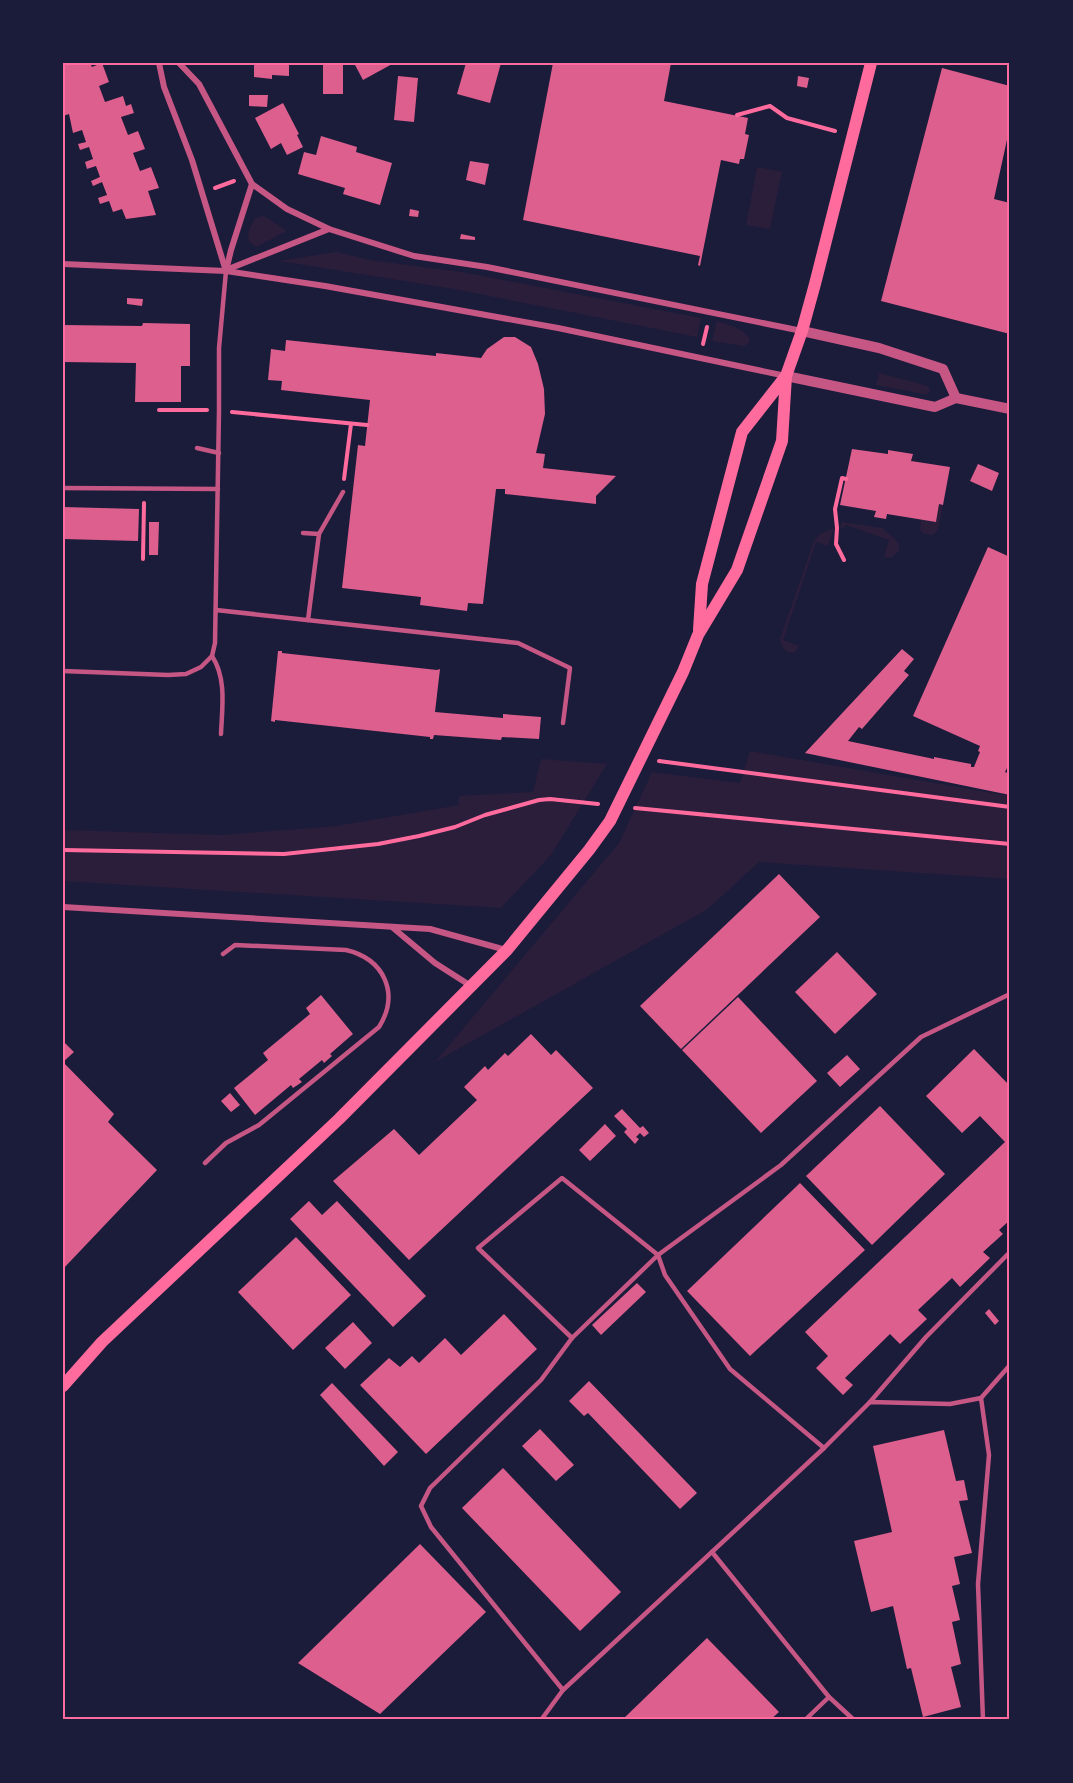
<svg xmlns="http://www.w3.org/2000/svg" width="1073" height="1783" viewBox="0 0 1073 1783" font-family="'IBM Plex Sans',sans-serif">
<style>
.green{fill:#2a1e3b}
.building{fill:#dd5f8e}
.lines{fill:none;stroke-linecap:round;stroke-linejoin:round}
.path{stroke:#ff6b9d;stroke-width:4}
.service{stroke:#c65784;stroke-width:4.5}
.minor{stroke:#c65784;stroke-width:6}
.tertiary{stroke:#c65784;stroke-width:10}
.secondary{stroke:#ff6b9d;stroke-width:12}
.neatline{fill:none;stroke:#ff6b9d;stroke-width:2}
</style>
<rect width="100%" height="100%" fill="#1b1b3a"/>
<g class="green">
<path d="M757,167l25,5 -12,57 -24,-4z"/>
<path d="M264,216l23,15 -31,16 -7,-6 -1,-9 7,-14z"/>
<path d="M336,252l34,8 92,12 239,46 -4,19 -243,-48 -175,-28z"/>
<path d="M717,321c11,4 30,7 33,21l-6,4 -32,-5z"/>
<path d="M879,373l49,13 2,3 -2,5h-4l-48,-9z"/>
<path d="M939,504l4,1 -5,25 -5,5 -9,-1 -4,-4 1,-11 15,2z"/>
<path d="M842,522l40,6 17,15v8l-8,7 -7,-1 5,-17 -43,-15 -4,4 -2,-2z"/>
<path d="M834,528l-6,18 -12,-4 -33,98 16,6 -4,6c-9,3 -14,-6 -15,-13l34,-98 6,-7z"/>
<path d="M750,751l260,45v83l-251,-17 -51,47 -273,153 184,-219 33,-71 88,11z"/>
<path d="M541,759l66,5 -56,91 -50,53 -438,-27v-51l159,5 114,-9 123,-21v-9l74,-4z"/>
</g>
<g class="building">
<path d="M63,63h27l2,4 10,-4 7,19 -10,4 6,16 18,-6 3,10 5,-2 3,9 -13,4 7,18 10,-4 7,18 -12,4 7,18 11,-4 8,21 -11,3 8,24 -30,4 -4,-10 -9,3 -4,-11 -9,3 -2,-6 9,-3 -5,-13 -9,4 -2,-5 9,-4 -4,-11 -9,3 -2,-7 8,-3 -4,-12 -9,3 -2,-6 8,-2 -4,-12 -9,3 -4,-19 -6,2v-13l2,-1 -2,-5z"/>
<path d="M254,63h35v13l-17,-1v4l-18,-2z"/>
<rect x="323" y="63" width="20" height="31"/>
<path d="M354,63h40l-31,17z"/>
<path d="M466,63h35l-11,40 -33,-9z"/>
<path d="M553,63h118l-7,38 84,17 -3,16 4,1 -5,24h-4l-1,5 -18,-4 -21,106 -2,-1 2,-9 -177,-36z"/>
<path d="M942,68l68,18v40l-16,73 16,4v131l-129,-33z"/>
<path d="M398,76l20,2 -4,44 -20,-2z"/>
<path d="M798,76l11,2 -2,10 -10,-2z"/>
<path d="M249,95h19l-1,12 -18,-1z"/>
<path d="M283,103l16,31 -2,1 6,12 -16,8 -6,-12 -10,6 -16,-31z"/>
<path d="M321,136l36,11 -1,5 36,11 -12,42 -37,-11 2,-6 -47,-14 6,-22 12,3z"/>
<path d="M470,161l19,3 -4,21 -19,-5z"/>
<path d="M410,209l9,2 -1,6 -9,-1z"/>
<path d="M461,234l14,3v3l-15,-1z"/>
<path d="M127,298l16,1 -1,7 -15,-2z"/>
<path d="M143,323l47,1v42h-9v36h-46l1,-39 -73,-1v-37l79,1z"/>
<path d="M504,337h11l16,10 7,17 6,25 1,25 -9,39 9,1 -2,14 73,8 -20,20v8l-91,-10v-5h-9l-13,115 -15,-1 -1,8 -47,-6 1,-8 -79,-9 16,-143 7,1 5,-46 -89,-10 1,-9 -14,-1 3,-31 14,2 1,-11 150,16v-3l45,5 6,-9z"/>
<path d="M852,449l36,5v-4l25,4 -2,7 39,6 -7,38 -4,-1 -3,18 -49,-8 -1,5 -12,-2 2,-6 -36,-6z"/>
<path d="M978,464l21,9 -7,18 -22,-10z"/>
<path d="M63,507l76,2 -1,32 -75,-2z"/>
<path d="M149,522h10l-1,33h-9z"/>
<path d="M988,547l22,10v210l-2,-1 -3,6 5,2v21l-205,-42 97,-104 12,10 -10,12 5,4 -47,54 -3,-2 -11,14 86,18v-2l37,7v3h3l6,-15 -2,-1 2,-5 -67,-30z"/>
<path d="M278,651h4v2l155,17 3,-1 -5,43 68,6v-4l38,3 -2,22 -37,-2 -1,3 -67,-5 -1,4h-3v-2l-155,-17v2l-4,-1z"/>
<path d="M779,874l41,43 -139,132 -41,-43z"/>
<path d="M837,952l40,42 -42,40 -40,-42z"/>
<path d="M321,995l32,39 -23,20 2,2 -8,7 -2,-3 -23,19 3,3 -9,6 -2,-3 -36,30 -21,-27 34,-28 -5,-7 47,-39 -4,-6z"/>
<path d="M738,997l79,84 -56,52 -79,-83z"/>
<path d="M531,1034l20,21 5,-5 37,38 -184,172 -76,-79 61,-52 25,26 58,-55 -13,-13 21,-21 3,4 17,-17 3,3z"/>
<path d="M63,1041l11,11 -11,10 51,52 -6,8 49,48 -94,99z"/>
<path d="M974,1049l36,37v134l-11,10 4,4 -20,18 7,6 -30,29 -8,-9 -34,32 9,9 -27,25 -10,-10 -45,44 8,7 -10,10 -27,-27 12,-12 -23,-24 200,-190 -25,-26 -18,17 -36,-37z"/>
<path d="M847,1055l13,14 -20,18 -13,-14z"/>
<path d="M230,1093l10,12 -9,7 -10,-11z"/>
<path d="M880,1106l65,68 -73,71 -66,-69z"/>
<path d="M622,1109l18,19 3,-2 6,7 -5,4 -4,-4 -4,4 3,2 -4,5 -11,-12 3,-3 -13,-13z"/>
<path d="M605,1124l11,12 -26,25 -11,-11z"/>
<path d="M800,1183l65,67 -115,106 -63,-65z"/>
<path d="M309,1201l13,14 15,-14 89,95 -33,31 -103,-108z"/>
<path d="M296,1237l55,58 -58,55 -55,-58z"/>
<path d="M637,1283l9,9 -45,43 -9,-10z"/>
<path d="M989,1309l10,12 -4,4 -10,-12z"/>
<path d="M504,1314l33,35 -111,105 -66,-69 29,-27 11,9 12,-11 7,7 26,-25 16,17z"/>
<path d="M353,1322l19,21 -27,26 -20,-21z"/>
<path d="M589,1381l108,112 -17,16 -92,-96 -4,3 -15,-15z"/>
<path d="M332,1383l66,69 -14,14 -64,-71z"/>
<path d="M540,1429l34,36 -18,16 -34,-35z"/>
<path d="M944,1430l12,51 8,-1 4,20 -9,1 13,52 -18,4 6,27 -8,2 8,34 -8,2 9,42 -10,3 10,40 -38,10 -12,-49 -4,1 -14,-63 -22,6 -17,-71 38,-9 -19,-86z"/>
<path d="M503,1468l118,124 -41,39 -118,-123z"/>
<path d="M420,1544l66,68 -106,102 -82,-51z"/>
<path d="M707,1638l72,74 -9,8h-148z"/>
</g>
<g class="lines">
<g class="path">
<path d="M737,115l33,-9 17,12 48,13"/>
<path d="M215,188l19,-7"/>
<path d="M703,344l4,-17"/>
<path d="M159,410h48"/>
<path d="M232,412l135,13"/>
<path d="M344,479l7,-55"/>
<path d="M143,559l1,-56"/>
<path d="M844,560l-8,-16 1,-16 -2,-19 7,-31 4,1"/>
<path d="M659,761l351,46"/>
<path d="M635,808l375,36"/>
<path d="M63,850l221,4 94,-10 41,-8 36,-9 30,-12 54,-15 11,-1 48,5"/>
</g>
<g class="service">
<path d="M197,448l22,5"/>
<path d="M63,488l155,1"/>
<path d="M303,533l16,1 -11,86"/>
<path d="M319,534l24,-42"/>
<path d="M216,610l302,33 52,25 -7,55"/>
<path d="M212,656c15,23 10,52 9,78"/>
<path d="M63,671l105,4 18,-1 15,-7 11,-11 3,-13 4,-232v-63l7,-77"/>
<path d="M205,1163l21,-20 33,-18 120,-98c21,-34 5,-68 -33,-77l-111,-5 -12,9"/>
<path d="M572,1338l-94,-90 84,-70 96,77 7,20 65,94 94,79"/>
<path d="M981,1398l8,57 -11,129 5,136"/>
<path d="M870,1402l56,-65 84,-85"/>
<path d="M712,1552l117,145 25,23"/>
<path d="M563,1690l-132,-163 -10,-21 9,-18 111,-108 31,-42 86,-83 123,-90 140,-128 89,-43"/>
<path d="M541,1720l22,-30 261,-242 46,-46 80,2 31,-6 29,-33"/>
<path d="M805,1720l24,-23"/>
</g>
<g class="minor">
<path d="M159,63l5,24 28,73 33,108"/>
<path d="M179,63l20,21 53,100 -21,66 -5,21"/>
<path d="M252,184l35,25 42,20 85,27 73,11 315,64"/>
<path d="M63,264l163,7 99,15 233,42 228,48"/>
<path d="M226,270l103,-41"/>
<path d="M63,907l367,22 76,21"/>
<path d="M392,927l43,36 36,23"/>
</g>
<g class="tertiary">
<path d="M802,331l77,17 64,21 13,29"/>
<path d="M786,376l149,31 21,-9 54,11"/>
</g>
<g class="secondary">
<path d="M699,630l3,-46 40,-152 44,-56"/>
<path d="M63,1386l39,-44 237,-223 168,-169 82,-100 21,-29 73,-149 15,-37 39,-65 45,-129 4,-65 16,-45 13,-47 56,-221"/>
</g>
</g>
<rect width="1073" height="1783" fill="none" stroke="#1b1b3a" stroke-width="129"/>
<rect x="64" y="64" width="944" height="1654" class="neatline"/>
</svg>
